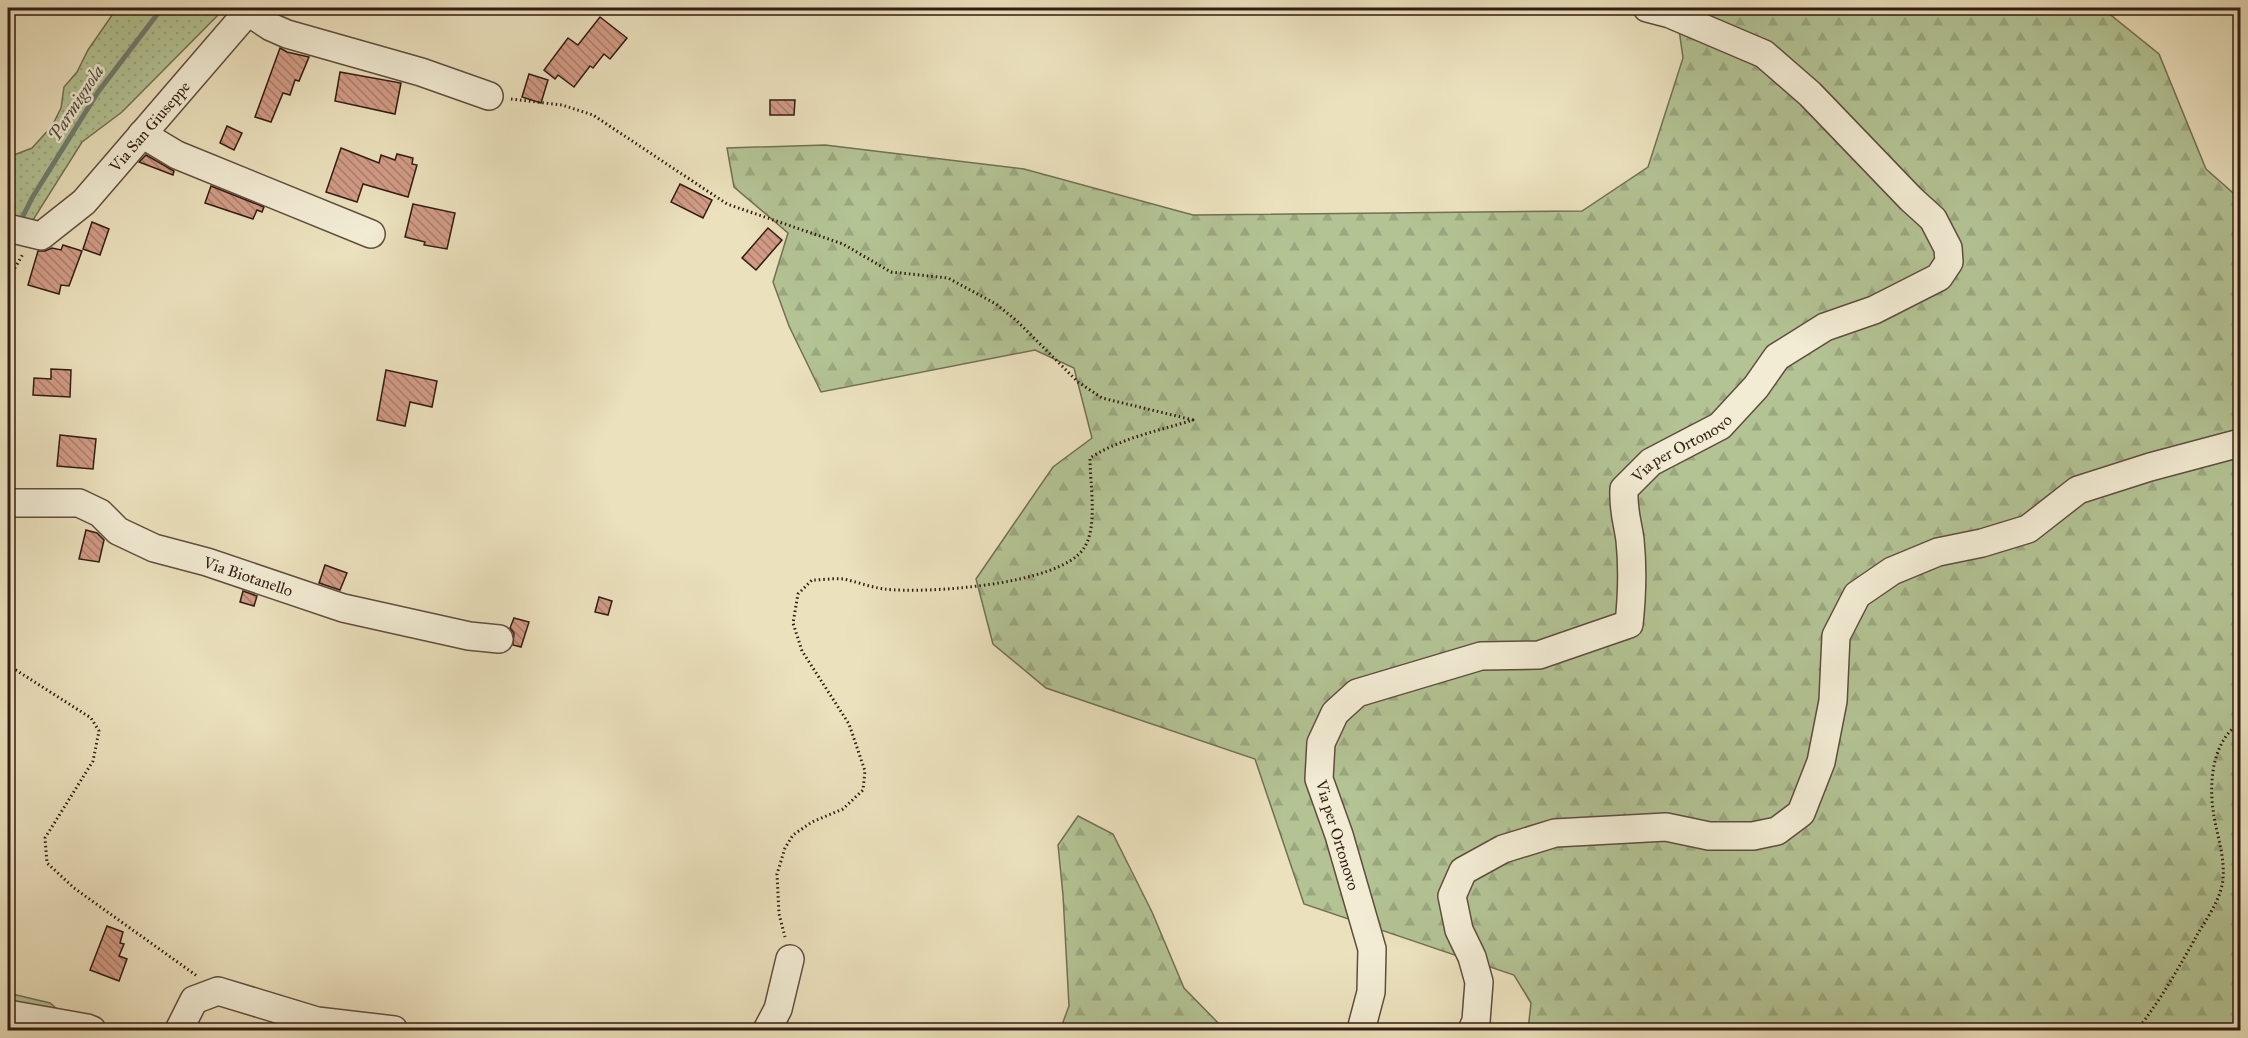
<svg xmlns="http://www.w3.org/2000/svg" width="2248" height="1038" viewBox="0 0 2248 1038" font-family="'IM FELL Great Primer',serif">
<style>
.grass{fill:url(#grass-dots);stroke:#727054;stroke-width:1.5}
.forest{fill:url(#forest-firs);stroke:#727054;stroke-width:1.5}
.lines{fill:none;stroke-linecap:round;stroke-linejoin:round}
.stream{stroke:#6f7d71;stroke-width:5}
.building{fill:url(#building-back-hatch);stroke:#321c13;stroke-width:1.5}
.minor-casing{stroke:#604d3e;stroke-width:30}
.path{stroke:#321c13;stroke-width:3;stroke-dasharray:1.5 3;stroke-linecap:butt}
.minor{stroke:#f2ecd4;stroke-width:27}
.labels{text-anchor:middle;stroke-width:5;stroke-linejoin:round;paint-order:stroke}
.street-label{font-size:16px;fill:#321c13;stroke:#f2ecd4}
.water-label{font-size:18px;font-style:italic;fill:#514d42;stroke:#f2ecd4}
</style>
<defs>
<pattern id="grass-dots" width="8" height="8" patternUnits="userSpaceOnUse" patternTransform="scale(1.5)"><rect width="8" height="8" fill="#b3c394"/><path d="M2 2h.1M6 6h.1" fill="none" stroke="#9aa77f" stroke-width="1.8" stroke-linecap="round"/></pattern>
<pattern id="forest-firs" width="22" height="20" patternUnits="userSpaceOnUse" patternTransform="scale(1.5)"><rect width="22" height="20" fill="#b3c394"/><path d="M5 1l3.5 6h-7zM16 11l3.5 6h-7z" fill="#9aa77f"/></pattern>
<pattern id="building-back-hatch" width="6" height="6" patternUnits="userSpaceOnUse" patternTransform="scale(1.5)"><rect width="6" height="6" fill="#d29b86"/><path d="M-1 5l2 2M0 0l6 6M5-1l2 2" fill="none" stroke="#ab7e6c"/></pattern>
</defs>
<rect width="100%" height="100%" fill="#ebe1bd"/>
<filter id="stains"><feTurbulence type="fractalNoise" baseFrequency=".00333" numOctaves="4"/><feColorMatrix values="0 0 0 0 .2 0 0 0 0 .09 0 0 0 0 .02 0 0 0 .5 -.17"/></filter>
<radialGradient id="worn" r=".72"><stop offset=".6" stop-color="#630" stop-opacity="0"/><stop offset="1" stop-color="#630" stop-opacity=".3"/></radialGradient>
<path class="grass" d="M117,8h108l-103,104 -40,30 -54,86 -20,-5v-62l6,-6 18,-7 20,-22 9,-18 3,-21 13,-15 11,-22z"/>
<g class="forest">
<path d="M1676,8h426l57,46 47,115 34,30v831h-712l3,-27 -17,-28 -210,-71 -49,-145 -209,-71 -53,-44 -17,-65 77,-112 39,-29 -18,-70 -39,-18 -214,42 -32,-66 -16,-44 15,-49 -54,-46 -7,-39 98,-3 199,24 169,46 389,-4 66,-44 35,-109z"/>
<path d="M1078,816l35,18 39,78 32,76 40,41 6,1h-170l9,-24 -6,-111 -5,-50z"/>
<path d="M8,993l42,10 32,27h-74z"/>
</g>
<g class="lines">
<path class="stream" d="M19,224l13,-26 66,-106 64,-84"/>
</g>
<g class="building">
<path d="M600,17l27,21 -17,21 -6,-5 -11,14 -3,-2 -16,21 -16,-12 -3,4 -11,-9 24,-32 10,7z"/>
<path d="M280,48l7,4 22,5 -10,24 -4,-1 -5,15 -7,-2 -12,29 -16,-5z"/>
<path d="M340,72l61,11 -6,31 -60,-13z"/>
<path d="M529,74l19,6 -7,23 -19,-6z"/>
<path d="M770,100h25l-1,15h-24z"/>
<path d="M227,126l15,7 -8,17 -14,-7z"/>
<path d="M341,148l38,15 2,-8 14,5 2,-6 16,4 -1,6 5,1 -9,32 -45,-13 -6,18 -31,-10z"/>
<path d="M146,155l28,16 -1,4 -34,-13z"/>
<path d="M680,184l32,16 -9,18 -32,-16z"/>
<path d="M211,186l53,21 -2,5 -5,-2 -4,9 -48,-16z"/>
<path d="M413,204l42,9 -8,36 -23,-4 1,-3 -20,-5z"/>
<path d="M92,222l17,7 -9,26 -17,-6z"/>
<path d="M768,228l14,12 -26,30 -14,-12z"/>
<path d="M63,245l19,6 -13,35 -8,-1 -2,9 -31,-9 10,-34h7l7,-3 9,2z"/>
<path d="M51,369l20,1 -1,27 -37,-2 1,-17 17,1z"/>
<path d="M386,370l51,11 -5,26 -22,-5 -5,24 -28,-6z"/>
<path d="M60,435l36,4 -3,30 -36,-3z"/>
<path d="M86,530l11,3 7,7 -5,22 -20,-3z"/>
<path d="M325,565l22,8 -7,17 -21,-7z"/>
<path d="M243,591l14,5 -3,10 -14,-4z"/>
<path d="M599,597l13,4 -4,14 -13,-3z"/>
<path d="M514,618l15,4 -8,25 -8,-2 1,-12 -4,-5z"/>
<path d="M107,926l16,6 -3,11 4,1 -5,12 8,3 -8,22 -29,-11z"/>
</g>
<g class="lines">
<g class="minor-casing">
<g id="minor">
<path d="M247,11l24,16 16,7 134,38 68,24"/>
<path d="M142,134l35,21 194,79"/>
<path id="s1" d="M8,228l33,8 43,-34 167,-194"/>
<path id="s2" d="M8,503h71l21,10 18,18 36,17 53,14 136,46 126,28 30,3"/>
<path d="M8,1014l79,14 5,2"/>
<path d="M179,1030l15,-30 24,-9 99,30 77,9"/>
<path d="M767,1030l11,-21 12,-50"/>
<path id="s3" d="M1361,1030l10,-38 1,-43 -33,-114 -20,-56 2,-36 14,-30 22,-20 124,-37 58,-1 90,-31c3,-28 4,-55 1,-84 -3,-21 -7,-29 -6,-51l27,-27 69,-36 36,-39 21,-30 48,-30 49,-17 65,-33 10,-15 -1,-14 -15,-29 -22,-20 -101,-105 -46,-40 -94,-40 -23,-6"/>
<path d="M1472,1030l4,-9 3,-39 -7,-25 -13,-27 -7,-34 11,-25 40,-22 52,-16 111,-6 43,9h44l24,-5 24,-18 20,-51 12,-61 3,-65 21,-41 35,-24 46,-19 44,-9 46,-14 50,-39 72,-23 90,-24"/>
</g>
</g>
<g class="path">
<path d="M511,99l51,6 31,10 134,89 116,40 48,28 57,6 48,26 21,17 61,61 24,16 91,22c-35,11 -72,18 -103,38 0,26 8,69 -6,90 -23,37 -159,46 -200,41 -14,-2 -27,-7 -40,-10 -10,-1 -22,1 -32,1l-14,14 -5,29 9,28 47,73 16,47 -2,19 -20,19 -31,13 -19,13 -8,13 -8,26 2,40 6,23"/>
<path d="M8,280l15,-26"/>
<path d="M8,665l83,53 8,13 -6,30 -48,77 2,25 27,25 123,88"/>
<path d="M2137,1030c23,-29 41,-61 59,-93 10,-18 25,-37 27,-58 2,-24 -7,-46 -10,-69 -4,-30 0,-70 27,-87"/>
</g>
<use href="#minor" class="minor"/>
</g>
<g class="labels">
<g class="street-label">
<text dy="6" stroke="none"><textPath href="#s1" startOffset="189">Via San Giuseppe</textPath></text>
<text dy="6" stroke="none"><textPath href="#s3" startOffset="849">Via per Ortonovo</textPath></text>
<text dy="6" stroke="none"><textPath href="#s2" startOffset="258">Via Biotanello</textPath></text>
<text transform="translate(1338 835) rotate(73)" y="6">Via per Ortonovo</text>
</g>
<g class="water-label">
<text transform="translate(76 103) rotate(-57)" y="6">Parmignola</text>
</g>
</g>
<rect width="2248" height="1038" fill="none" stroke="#ebe1bd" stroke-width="30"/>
<rect x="9" y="9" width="2230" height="1020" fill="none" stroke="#321c13" stroke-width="3"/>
<rect x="15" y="15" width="2218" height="1008" fill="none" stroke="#321c13" stroke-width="1.5"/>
<rect width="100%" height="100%" filter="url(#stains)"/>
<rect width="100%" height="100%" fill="url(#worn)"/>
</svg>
